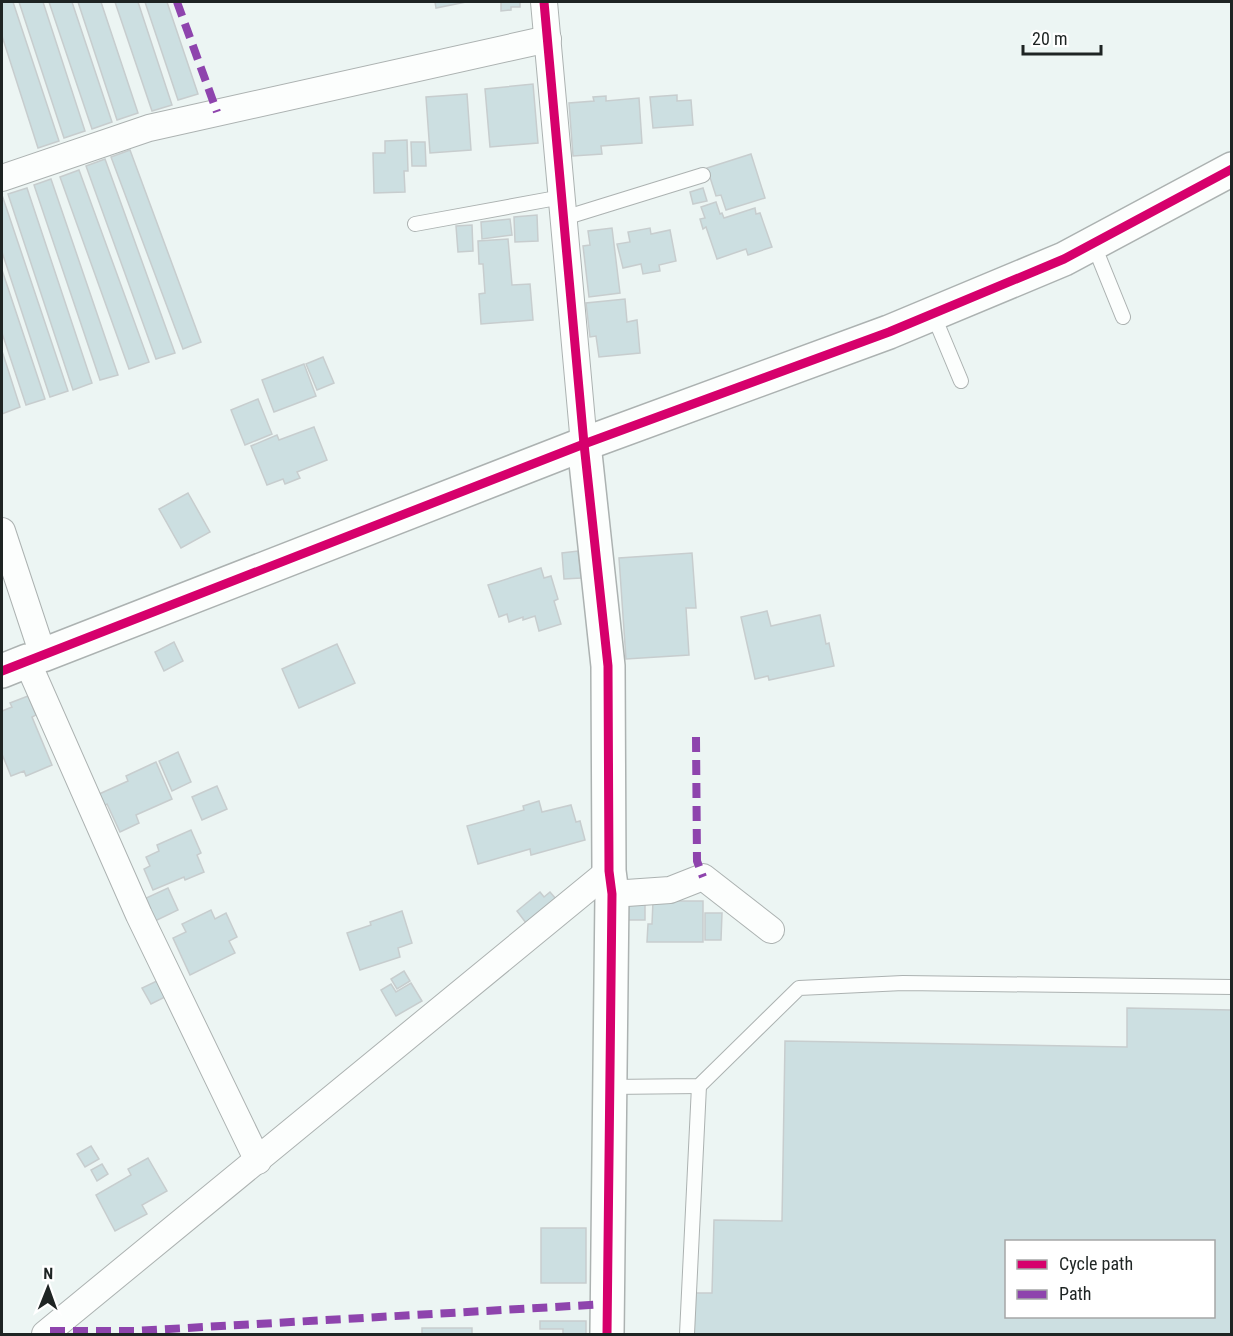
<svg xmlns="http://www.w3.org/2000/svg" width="1233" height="1336" viewBox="0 0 1233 1336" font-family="'Roboto Condensed',sans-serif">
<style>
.building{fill:#ccdfe1;stroke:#c7cdce;stroke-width:1.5;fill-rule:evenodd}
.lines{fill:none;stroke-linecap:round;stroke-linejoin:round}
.lane-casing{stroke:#acb2b1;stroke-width:16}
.street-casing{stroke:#acb2b1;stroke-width:28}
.secondary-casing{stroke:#acb2b1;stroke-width:36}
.lane{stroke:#fcfefd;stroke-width:14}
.street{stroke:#fcfefd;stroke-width:26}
.secondary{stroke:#fcfefd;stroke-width:33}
.quiet{stroke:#8e44ad;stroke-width:8;stroke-dasharray:15 8;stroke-linecap:butt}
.cycleway-casing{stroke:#fff;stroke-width:13}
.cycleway{stroke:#d6006c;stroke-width:9}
</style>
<rect width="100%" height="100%" fill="#ecf5f3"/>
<g class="building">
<path d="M2,2h11l46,139 -21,7 -36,-112z"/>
<path d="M19,2h24l42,129 -21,7z"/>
<path d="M49,2h23l40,120 -20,7z"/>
<path d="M78,2h23l37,111 -21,7z"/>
<path d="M115,2h23l34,103 -20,6z"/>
<path d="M145,2h22l31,92 -20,6z"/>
<path d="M435,2h31l-30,6z"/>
<path d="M501,2h19v5h-9v3l-10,1z"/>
<path d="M533,84l5,59 -48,4 -5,-58z"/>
<path d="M467,94l4,56 -41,3 -4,-56z"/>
<path d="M677,95v6l14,-1 2,25 -40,3 -3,-31z"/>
<path d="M606,96v5l33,-3 3,45 -41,3 1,8 -29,2 -4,-53 25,-2 -1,-4z"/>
<path d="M407,140l1,31h-4l1,21 -31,1 -1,-40h12v-12z"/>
<path d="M411,142h14l1,24h-14z"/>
<path d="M130,150l71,192 -18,7 -72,-192z"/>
<path d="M751,154l14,44 -39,12 -5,-15 -5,1 -9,-28z"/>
<path d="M105,159l70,194 -19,6 -70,-193z"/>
<path d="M79,170l70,192 -20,7 -69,-192z"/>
<path d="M51,179l67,196 -18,5 -66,-195z"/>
<path d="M27,188l65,195 -19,7 -65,-196z"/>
<path d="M703,188l4,13 -14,3 -3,-12z"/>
<path d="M2,195l66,196 -18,6 -48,-145z"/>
<path d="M716,202l4,12 2,-1 2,5 31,-10 1,6 4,-1 12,34 -24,8 -2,-6 -29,10 -11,-32 -3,2 -3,-10 5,-1 -4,-11z"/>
<path d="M537,215l1,26 -23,1 -1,-25z"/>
<path d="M510,219l2,16 -30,4 -1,-17z"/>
<path d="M472,225l1,26 -15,1 -2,-26z"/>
<path d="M612,228l8,65 -31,4 -6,-51 7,-1 -2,-14z"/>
<path d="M650,228l1,6 19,-4 6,31 -17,4 1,6 -17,3 -2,-10 -18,4 -6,-24 13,-2 -2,-10z"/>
<path d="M508,239l4,46 18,-1 3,36 -52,4 -2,-30 6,-1 -2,-29h-4l-1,-23z"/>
<path d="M2,270l43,129 -19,6 -24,-72z"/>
<path d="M625,299l2,23 10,-2 3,33 -41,4 -3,-21 -6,1 -4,-34z"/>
<path d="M2,351l18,56 -18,7z"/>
<path d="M323,357l11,26 -17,7 -11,-26z"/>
<path d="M304,364l12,32 -42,16 -12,-32z"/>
<path d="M258,399l14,35 -27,11 -14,-35z"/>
<path d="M314,427l13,33 -30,12 3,6 -15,6 -2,-5 -16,6 -16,-39 26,-11 2,5z"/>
<path d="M188,493l22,39 -29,16 -22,-39z"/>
<path d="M578,551l3,27 -17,1 -2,-26z"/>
<path d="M692,553l4,55h-10l3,47 -63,4 -7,-101z"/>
<path d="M541,568l3,10 7,-2 7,23 -4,2 7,23 -22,7 -4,-15 -12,4v-3l-14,5 -2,-8 -8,3 -11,-32z"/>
<path d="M767,611l4,15 49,-11 6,29 3,-1 5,23 -65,14 -1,-4 -13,3 -14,-62z"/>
<path d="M174,642l9,19 -19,10 -9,-19z"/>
<path d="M337,644l18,39 -56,25 -17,-39z"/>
<path d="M28,696l8,19 -4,2 20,48 -26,11 -2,-5 -13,5 -9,-22v-43l10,-4 -2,-4z"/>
<path d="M178,752l13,30 -19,9 -13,-30z"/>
<path d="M156,762l16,37 -36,16 3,8 -19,9 -13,-28 -5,3 -5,-12 31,-14 -2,-5z"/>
<path d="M217,786l10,23 -25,11 -10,-23z"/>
<path d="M539,801l3,11 29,-7 5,17 4,-1 5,19 -54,15 -1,-6 -52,15 -11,-38 57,-16 -1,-4z"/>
<path d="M191,830l10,23 -4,2 7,17 -19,8 -1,-3 -31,13 -9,-21 6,-3 -4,-9 13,-6 -2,-6z"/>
<path d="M168,888l10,22 -23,11 -11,-22z"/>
<path d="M540,892l4,5 6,-5 6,7 -30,24 -9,-12z"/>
<path d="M627,900l18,1v19h-19z"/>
<path d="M653,901h50v41h-56l1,-18h4z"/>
<path d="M211,910l4,9 11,-6 11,24 -8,4 6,12 -45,22 -17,-37 13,-6 -4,-8z"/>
<path d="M402,911l10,32 -14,5 2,9 -40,13 -13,-37 24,-8 -1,-3z"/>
<path d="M705,913h17l-1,27h-16z"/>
<path d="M404,971l6,10 -13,8 -6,-10z"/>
<path d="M161,979l8,16 -18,9 -9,-16z"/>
<path d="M411,983l11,18 -26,15 -15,-26 10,-6 5,8z"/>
<path d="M1127,1008l105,2v324h-542v-41h22l2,-73 68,1 3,-180 342,6zM1006,1242h208v74h-208z"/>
<path d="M91,1146l8,13 -14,8 -8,-13z"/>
<path d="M148,1158l19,33 -25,14 5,9 -32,17 -19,-36 35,-20 -3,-6z"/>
<path d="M102,1164l6,10 -11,7 -6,-11z"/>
<rect x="541" y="1228" width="45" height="55"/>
<path d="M540,1321h46v13h-23v-5h-23z"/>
<rect x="422" y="1328" width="50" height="6"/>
</g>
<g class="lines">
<g class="lane-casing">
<g id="lane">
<path d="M564,218l139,-43"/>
<path d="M415,224l147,-27"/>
<path d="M1093,243l30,74"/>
<path d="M933,314l28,67"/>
<path d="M610,1087l89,-1 100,-98 104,-5 329,4"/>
<path d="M687,1334l12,-248"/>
</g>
</g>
<g class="street-casing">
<g id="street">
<path d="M544,2l40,442"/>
<path d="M2,178l147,-50 399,-89"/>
<path d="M2,531l41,124 -16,6 112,254 119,246"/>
<path d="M612,894l58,-4 33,-13 68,53"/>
<path d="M45,1334l564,-463"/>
</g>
</g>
<g class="secondary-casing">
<g id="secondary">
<path d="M584,444l24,222 1,205 3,23 -5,440"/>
<path d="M43,655l541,-211 305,-112 175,-73 168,-90"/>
<path d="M2,671l25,-10"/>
</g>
</g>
<use href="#lane" class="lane"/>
<use href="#street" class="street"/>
<use href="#secondary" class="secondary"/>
<g class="quiet">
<path d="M177,2l40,110"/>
<path d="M696,737l1,124 6,16"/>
<path d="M50,1331h84l473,-27"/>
</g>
<g class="cycleway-casing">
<g id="cycleway">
<path d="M544,2l40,442 24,222 1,205 3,23 -5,440"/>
<path d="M2,671l582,-227 305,-112 175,-73 168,-90"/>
</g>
</g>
<use href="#cycleway" class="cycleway"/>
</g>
<rect width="1233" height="1336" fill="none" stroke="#1e2423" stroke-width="6"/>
<rect x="1005" y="1240" width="210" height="78" fill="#ffffff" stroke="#a5a7a7" stroke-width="1.5"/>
<rect x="1017" y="1260" width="30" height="9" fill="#d6006c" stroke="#a5a7a7" stroke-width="1.5"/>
<text x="1059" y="1270" font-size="18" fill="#1e2423">Cycle path</text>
<rect x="1017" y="1290" width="30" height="9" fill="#8e44ad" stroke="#a5a7a7" stroke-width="1.5"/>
<text x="1059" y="1300" font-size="18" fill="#1e2423">Path</text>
<g transform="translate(48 1288) rotate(1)" stroke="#ffffff" stroke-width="4.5" paint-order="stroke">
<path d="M0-4.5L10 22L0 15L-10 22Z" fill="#1e2423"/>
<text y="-9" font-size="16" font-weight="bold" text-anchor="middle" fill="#1e2423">N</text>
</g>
<path d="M1023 45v9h78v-9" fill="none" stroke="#1e2423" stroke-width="3"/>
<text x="1032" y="45" font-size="18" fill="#1e2423" stroke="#ffffff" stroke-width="4.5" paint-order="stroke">20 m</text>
</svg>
